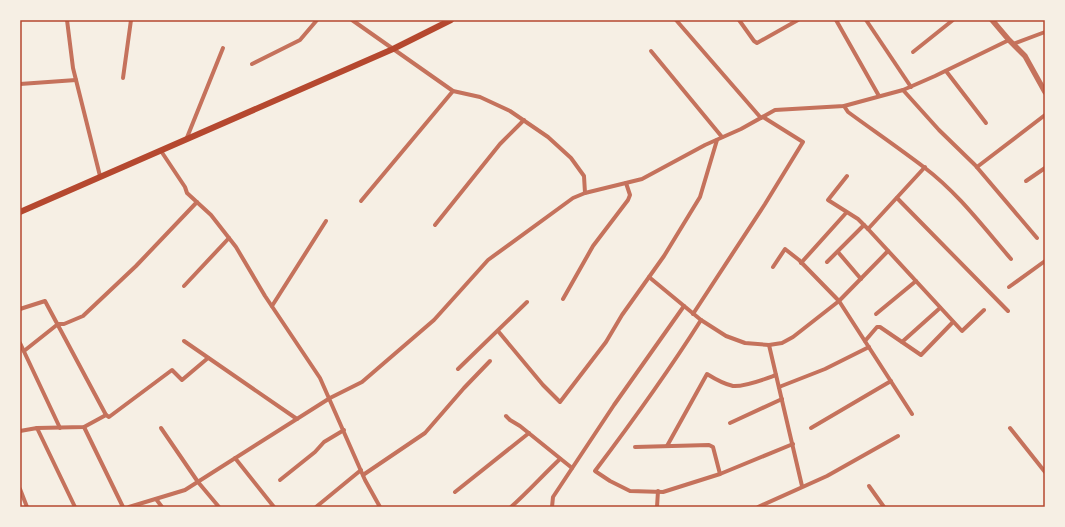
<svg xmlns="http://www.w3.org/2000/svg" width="1065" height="527" viewBox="0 0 1065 527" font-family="'Zilla Slab',serif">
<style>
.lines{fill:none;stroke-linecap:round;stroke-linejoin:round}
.minor{stroke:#c5725c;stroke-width:4}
.tertiary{stroke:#c5725c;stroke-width:5.5}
.secondary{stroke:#b5482f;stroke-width:6}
.neatline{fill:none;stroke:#b5482f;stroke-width:1.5}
</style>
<rect width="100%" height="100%" fill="#f6efe4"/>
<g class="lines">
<g class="minor">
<path d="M67,20l6,48 27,108"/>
<path d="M352,20l101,71 27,6 30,14 38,26 23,21 13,18 1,17"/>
<path d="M676,20l85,98"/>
<path d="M739,20l15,21 3,2 41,-23"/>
<path d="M836,20l43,76"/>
<path d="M866,20l45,67"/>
<path d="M1013,44l32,-12"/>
<path d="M651,51l71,86"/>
<path d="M913,52l40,-32"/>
<path d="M252,64l48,-24 17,-20"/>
<path d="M946,71l40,52"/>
<path d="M123,78l8,-58"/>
<path d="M20,84l56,-4"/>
<path d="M903,90l36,40 36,35 62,73"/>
<path d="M844,106l4,6c26,19 52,37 77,56 33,25 59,60 86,91"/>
<path d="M186,140l37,-92"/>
<path d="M161,151l24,36 2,6 24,22 25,32 29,49 55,82 45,102 15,27"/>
<path d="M977,167l68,-52"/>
<path d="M847,176l-19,24 30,19 10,10 94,102 22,-21"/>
<path d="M1026,181l19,-13"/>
<path d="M897,198l111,113"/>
<path d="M361,201l92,-110"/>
<path d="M435,225l65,-81 24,-24"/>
<path d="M868,229l57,-62"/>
<path d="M838,252l23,27"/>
<path d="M827,262l37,-37"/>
<path d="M801,263l45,-50"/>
<path d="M773,267l12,-18 14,11 40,41 73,113"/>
<path d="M649,277l52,43 25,16 19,7 24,2 13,-2 11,-6 46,-36 49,-50"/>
<path d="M184,286l45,-48"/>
<path d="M1009,287l36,-26"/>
<path d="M563,299l30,-53 35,-46 2,-5 -4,-12"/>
<path d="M272,306l54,-85"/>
<path d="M20,309l25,-8 61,114"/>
<path d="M693,314l72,-110 38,-62 -40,-25"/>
<path d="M876,314l40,-33"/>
<path d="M701,320c-33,52 -69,102 -106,151l15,10 20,10 33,1 57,-18 73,-30"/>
<path d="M498,331l45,54 17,17 46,-60 16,-27 42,-59 36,-59 17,-57"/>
<path d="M184,341l113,78"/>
<path d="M865,341l12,-14h3l41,28 32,-33"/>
<path d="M902,342l38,-34"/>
<path d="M20,343l40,85"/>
<path d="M769,345l33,141"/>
<path d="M24,351l34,-27h6l19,-8 53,-50 61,-64"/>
<path d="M458,369l69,-67"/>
<path d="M779,387l46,-18 44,-22"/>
<path d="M506,416l4,4 10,6 52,42"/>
<path d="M730,423l52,-24"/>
<path d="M84,427l39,80"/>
<path d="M37,428l47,-1 22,-12 3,2 63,-47 10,10 26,-22"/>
<path d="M161,428l37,54 21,25"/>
<path d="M811,428l80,-47"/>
<path d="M1010,428l35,44"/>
<path d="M20,431l17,-3 38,79"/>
<path d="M667,446l40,-72c8,5 17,10 26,12 12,1 32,-7 43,-11"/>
<path d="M635,447l74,-2 4,2 7,27"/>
<path d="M235,458l39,49"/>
<path d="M363,475l62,-42 39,-45 26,-27"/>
<path d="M280,480l35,-28 9,-10 20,-12"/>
<path d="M869,486l15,21"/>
<path d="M20,489l7,18"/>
<path d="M455,492l74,-59"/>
<path d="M156,499l6,8"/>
<path d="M129,507l56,-17 145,-92 32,-16 72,-62 54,-60 85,-62 12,-5 57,-14 63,-34 36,-16 34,-19 69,-4 59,-16 32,-14 74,-36"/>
<path d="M316,507l45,-37"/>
<path d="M511,507c17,-15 32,-32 49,-48"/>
<path d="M552,507l1,-10 61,-92 70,-99"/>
<path d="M657,507l1,-16"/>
<path d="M758,507l69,-31 71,-40"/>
</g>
<path class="tertiary" d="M992,20l17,20 16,16 20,36"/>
<path class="secondary" d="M20,212l373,-163 58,-29"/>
</g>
<rect width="1065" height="527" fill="none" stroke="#f6efe4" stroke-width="42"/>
<rect x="21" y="21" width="1023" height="485" class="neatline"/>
</svg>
